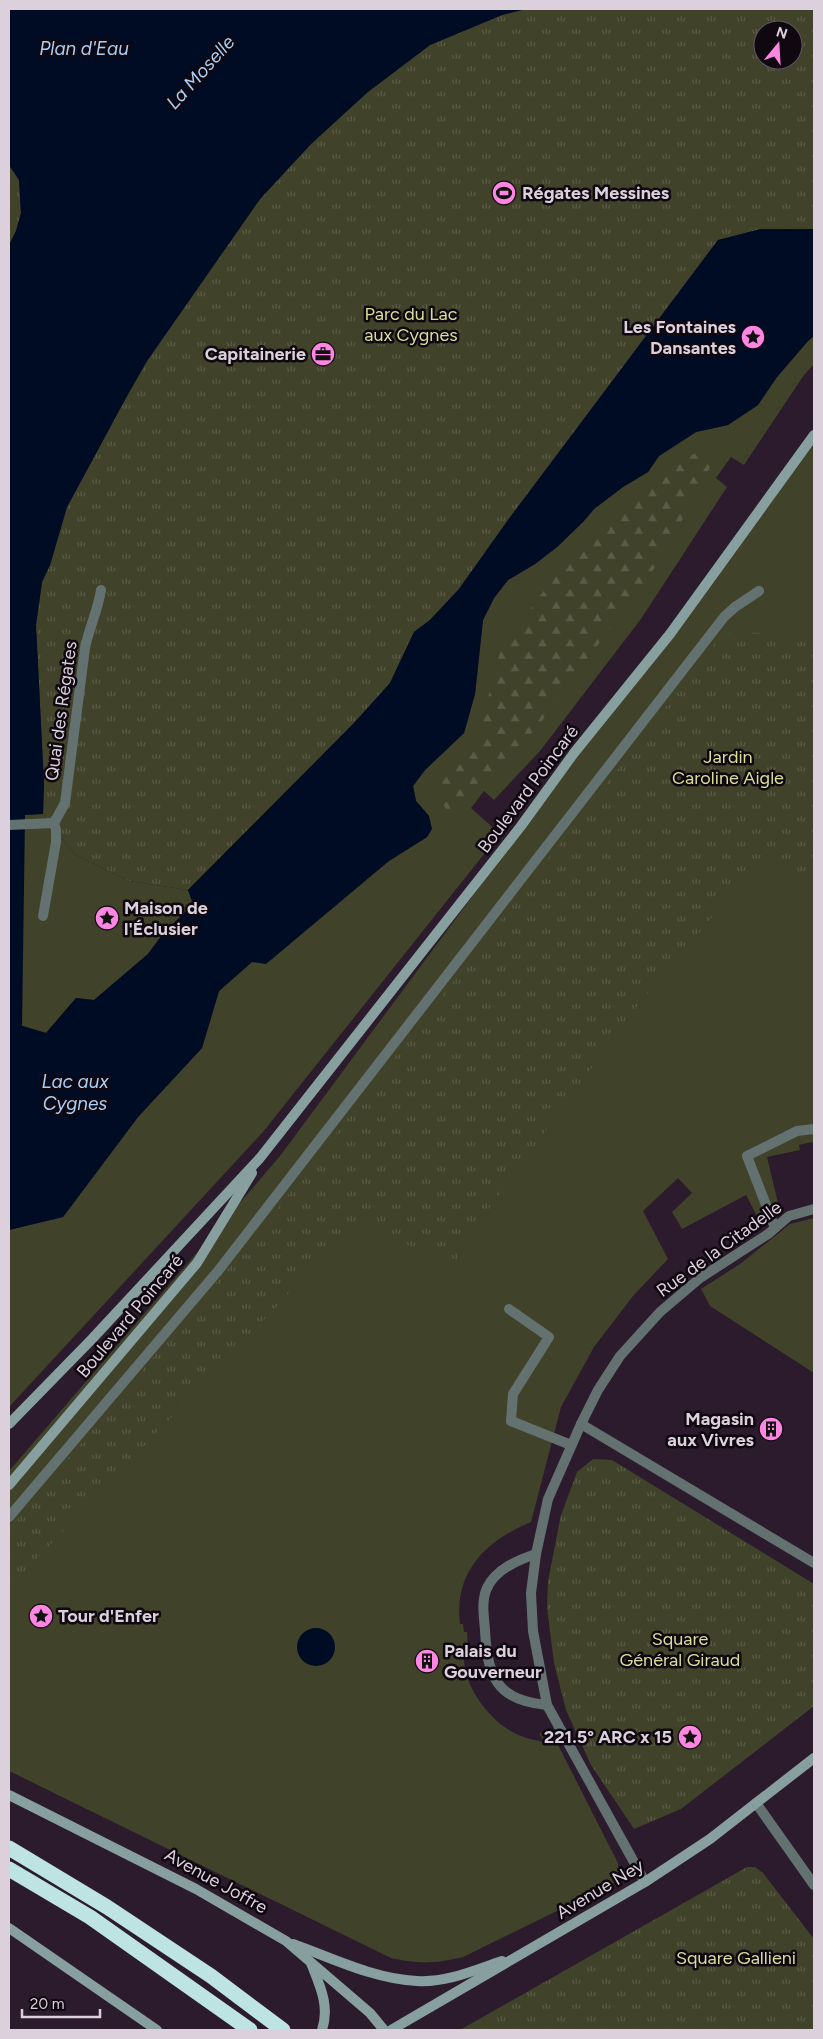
<svg xmlns="http://www.w3.org/2000/svg" width="823" height="2039" viewBox="0 0 823 2039" font-family="Figtree,sans-serif">
<style>
.green{fill:#404229}
.forest{fill:url(#forest-firs)}
.park{fill:url(#park-tufts);fill-rule:evenodd}
.water{fill:#000c23}
.lines{fill:none;stroke-linecap:round;stroke-linejoin:round}
.lane{stroke:#637271;stroke-width:10}
.street{stroke:#637271;stroke-width:10}
.secondary{stroke:#879f9f;stroke-width:10}
.highway{stroke:#bde3e2;stroke-width:15}
.labels{text-anchor:middle;stroke-width:5;stroke-linejoin:round;paint-order:stroke}
.poi-label{font-size:18px;font-weight:bold;fill:#dbd0dc;stroke:#100810;text-anchor:start}
.park-label{font-size:18px;fill:#d8df9b;stroke:#100810}
.street-label{font-size:18px;fill:#dbd0dc;stroke:#100810}
.water-label{font-size:19px;font-style:italic;fill:#a9cff8;stroke:#100810}
</style>
<defs>
<pattern id="forest-firs" width="22" height="20" patternUnits="userSpaceOnUse" patternTransform="scale(1.25)"><rect width="22" height="20" fill="#404229"/><path d="M5 1l3.5 6h-7zM16 11l3.5 6h-7z" fill="#5b5c47"/></pattern>
<pattern id="park-tufts" width="24" height="20" patternUnits="userSpaceOnUse" patternTransform="scale(1.25)"><rect width="24" height="20" fill="#404229"/><path d="M3 7l-1-3M5 7V3M7 7l1-3M15 17l-1-3M17 17v-4M19 17l1-3" fill="none" stroke="#5b5c47"/></pattern>
</defs>
<rect width="100%" height="100%" fill="#2b1b2c"/>
<g class="green">
<path d="M814,336v28l-10,11 -60,90 -13,-8 -15,21 11,9 -86,132 -101,132 -46,49 -10,-9 -13,17 29,26 -237,298 -254,275v-177l54,-13 75,-100 64,-69 17,-57 33,-29 137,-101 38,-24 2,-21 -13,-15 -3,-15 12,-16 39,-37 11,-39 8,-74 11,-22 14,-18 27,-16 22,-17 26,-25 11,-13 29,-22 25,-15 11,-16 37,-24 32,-7 30,-20 19,-28 31,-36z"/>
<path d="M814,435v710l-2,-3 -13,3 1,5 -33,7 12,50 -22,9 -11,-21 -64,34 -10,-17 20,-19 -14,-15 -35,33 25,48 -35,37 -39,51 -33,60 -30,115c-45,19 -77,49 -71,102h3l1,8h3l1,16h-3l1,9 -2,2c1,28 23,58 47,72 9,6 22,9 33,11l-5,-9 14,2 65,128 1,11 -5,9 -151,74c-29,7 -43,7 -72,1l-382,-187v-300l271,-315z"/>
<path d="M43,814l31,40 55,27 59,9 4,11 -2,6 -28,28 -14,19 -54,46 -18,-2 -30,35 -23,-7h-14v-211z"/>
<path d="M814,1218v155l-104,-67 -9,-17 39,-25 50,-40z"/>
</g>
<path class="forest" d="M724,441l-62,117 -126,171 -88,84 -16,-29 44,-41 25,-95 60,-80 128,-112z"/>
<g class="park">
<path d="M526,9h288v220h-53l-43,11 -210,280 -49,69 -29,31 -16,12 -24,51 -36,40 -166,167 -59,-9 -55,-27 -31,-40 1,-30 -8,-159 6,-43 8,-17 17,-58 60,-111 20,-35 113,-162 51,-55 51,-48 68,-51 72,-30zM763,30h30v30h-30z"/>
<path d="M9,165l10,15 2,33 -5,18 -7,14z"/>
<path d="M748,632l66,5v240l-4,6 -40,-35 -136,162 -177,242v15l-100,-45 -348,366v-59l259,-308 454,-587z"/>
<path d="M593,1459l19,1 202,124v122l-133,103 -47,20 -43,-64 -25,-55 -12,-47 -7,-55 1,-27 13,-66 16,-43z"/>
<path d="M747,1867h8l8,6 51,66v91h-354z"/>
</g>
<g class="water">
<path d="M9,9h517l-24,6 -72,30 -62,47 -57,52 -51,55 -113,162 -20,35 -60,111 -17,58 -8,17 -6,43 8,159 -1,30 -18,1 -3,211 24,7 30,-35 18,2 54,-46 14,-19 28,-28 2,-6 -4,-11 166,-167 36,-40 24,-51 16,-12 29,-31 49,-69 210,-280 43,-11h53v107l-6,5 -31,36 -19,28 -30,20 -32,7 -37,24 -11,16 -25,15 -29,22 -11,13 -26,25 -22,17 -27,16 -14,18 -11,22 -8,74 -11,39 -39,37 -12,16 3,15 13,15 3,13 -5,8 -38,24 -123,103 -14,-2 -33,29 -17,57 -64,69 -75,100 -54,13v-985l7,-14 5,-18 -2,-33 -10,-15z"/>
<circle cx="316" cy="1647" r="19"/>
</g>
<g class="lines">
<g class="lane">
<path d="M9,825l45,-2 11,-20 20,-155c4,-20 13,-38 16,-58"/>
<path d="M43,916l13,-74v-12l-2,-7"/>
<path d="M775,1228l-28,-72 50,-25 17,-2"/>
<path d="M509,1309l40,28 -36,57 -2,27 60,24"/>
<path d="M9,1517l209,-246 506,-654 11,-10 24,-16"/>
<path d="M536,1554c-18,6 -40,15 -49,34 -6,13 -3,28 -2,42 2,45 11,71 62,75"/>
</g>
<g class="street">
<path d="M581,1424l233,139"/>
<path d="M756,1803l58,82"/>
<path d="M645,1882l-98,-177 -14,-74 -2,-38 5,-39 12,-55 33,-75 17,-34 22,-34 40,-44 40,-34 68,-44 21,-18 25,-7"/>
</g>
<g class="secondary">
<path d="M9,1424l83,-85 168,-181 261,-332 53,-73 96,-119 144,-199"/>
<path d="M9,1485l188,-222 55,-90"/>
<path d="M9,1795l187,94 90,52 84,72 14,17"/>
<path d="M9,1928l148,102"/>
<path d="M293,1944c39,14 81,35 124,37 29,2 58,-11 85,-20"/>
<path d="M311,1963c9,23 19,43 11,67"/>
<path d="M391,2030l254,-148 65,-43 104,-81"/>
</g>
<g class="highway">
<path d="M9,1848l98,59 104,69 72,54"/>
<path d="M9,1869l81,48 160,113"/>
</g>
</g>
<defs>
<g id="stadium-disc" transform="scale(1.25)"><circle r="9.5" fill="#fd86e2" stroke="#100810"/><path d="M0-5a6.5 5 0 1 0 0 10a6.5 5 0 1 0 0-10ZM-3.5-1.8h7v3.6h-7Z" fill="#111"/></g>
<g id="sight-disc" transform="scale(1.25)"><circle r="9.5" fill="#fd86e2" stroke="#100810"/><path d="M0-6L1.8-2.2L6-1.7L2.9 1.2L3.7 5.4L0 3.3L-3.7 5.4L-2.9 1.2L-6-1.7L-1.8-2.2Z" fill="#111"/></g>
<g id="office-disc" transform="scale(1.25)"><circle r="9.5" fill="#fd86e2" stroke="#100810"/><path d="M-6-3h4V-5.5h4V-3h4V5H-6ZM-1-4.5V-3h2v-1.5ZM-6 0V1H6V0Z" fill="#111"/></g>
<g id="building-disc" transform="scale(1.25)"><circle r="9.5" fill="#fd86e2" stroke="#100810"/><path d="M-4-6H4V6H1V3H-1V6H-4ZM-2.5-4.3h1.7v1.8h-1.7ZM.8-4.3h1.7v1.8H.8ZM-2.5-1h1.7V.8h-1.7ZM.8-1h1.7V.8H.8Z" fill="#111"/></g>
</defs>
<g fill-rule="evenodd">
<use href="#stadium-disc" x="504" y="193"/>
<use href="#sight-disc" x="753" y="337"/>
<use href="#office-disc" x="323" y="354"/>
<use href="#sight-disc" x="107" y="918"/>
<use href="#building-disc" x="771" y="1429"/>
<use href="#sight-disc" x="41" y="1616"/>
<use href="#building-disc" x="427" y="1661"/>
<use href="#sight-disc" x="690" y="1737"/>
</g>
<g class="labels">
<g class="poi-label">
<text x="522" y="199">Régates Messines</text>
<text x="736" y="333" text-anchor="end">Les Fontaines<tspan x="736" dy="21">Dansantes</tspan></text>
<text x="306" y="360" text-anchor="end">Capitainerie</text>
<text x="124" y="914">Maison de<tspan x="124" dy="21">l'Éclusier</tspan></text>
<text x="754" y="1425" text-anchor="end">Magasin<tspan x="754" dy="21">aux Vivres</tspan></text>
<text x="58" y="1622">Tour d'Enfer</text>
<text x="444" y="1657">Palais du<tspan x="444" dy="21">Gouverneur</tspan></text>
<text x="672" y="1743" text-anchor="end">221.5° ARC x 15</text>
</g>
<g class="park-label">
<text x="411" y="320">Parc du Lac<tspan x="411" dy="21">aux Cygnes</tspan></text>
<text x="728" y="763">Jardin<tspan x="728" dy="21">Caroline Aigle</tspan></text>
<text x="680" y="1645">Square<tspan x="680" dy="21">Général Giraud</tspan></text>
<text x="736" y="1964">Square Gallieni</text>
</g>
<g class="street-label">
<text transform="translate(61 711) rotate(-82)" y="6">Quai des Régates</text>
<text transform="translate(528 789) rotate(-53)" y="6">Boulevard Poincaré</text>
<text transform="translate(719 1249) rotate(-36)" y="6">Rue de la Citadelle</text>
<text transform="translate(130 1316) rotate(-50)" y="6">Boulevard Poincaré</text>
<text transform="translate(216 1881) rotate(29)" y="6">Avenue Joffre</text>
<text transform="translate(600 1889) rotate(-31)" y="6">Avenue Ney</text>
</g>
<g class="water-label">
<text x="84" y="55">Plan d'Eau</text>
<text transform="translate(200 72) rotate(-48)" y="7">La Moselle</text>
<text x="75" y="1088">Lac aux<tspan x="75" dy="22">Cygnes</tspan></text>
</g>
</g>
<rect width="823" height="2039" fill="none" stroke="#dbd0dc" stroke-width="20"/>
<g transform="translate(778 45) rotate(18)"><circle r="24" fill="#100810" stroke="#615862"/>
<path d="M0-4L9 19L0 12L-9 19Z" fill="#fd86e2"/>
<text y="-8" font-size="14" font-weight="bold" text-anchor="middle" fill="#dbd0dc">N</text>
</g>
<path d="M22 2009v8h78v-8" fill="none" stroke="#dbd0dc" stroke-width="2.5"/>
<text x="30" y="2009" font-size="15" fill="#dbd0dc" stroke="#100810" stroke-width="4" paint-order="stroke">20 m</text>
</svg>
